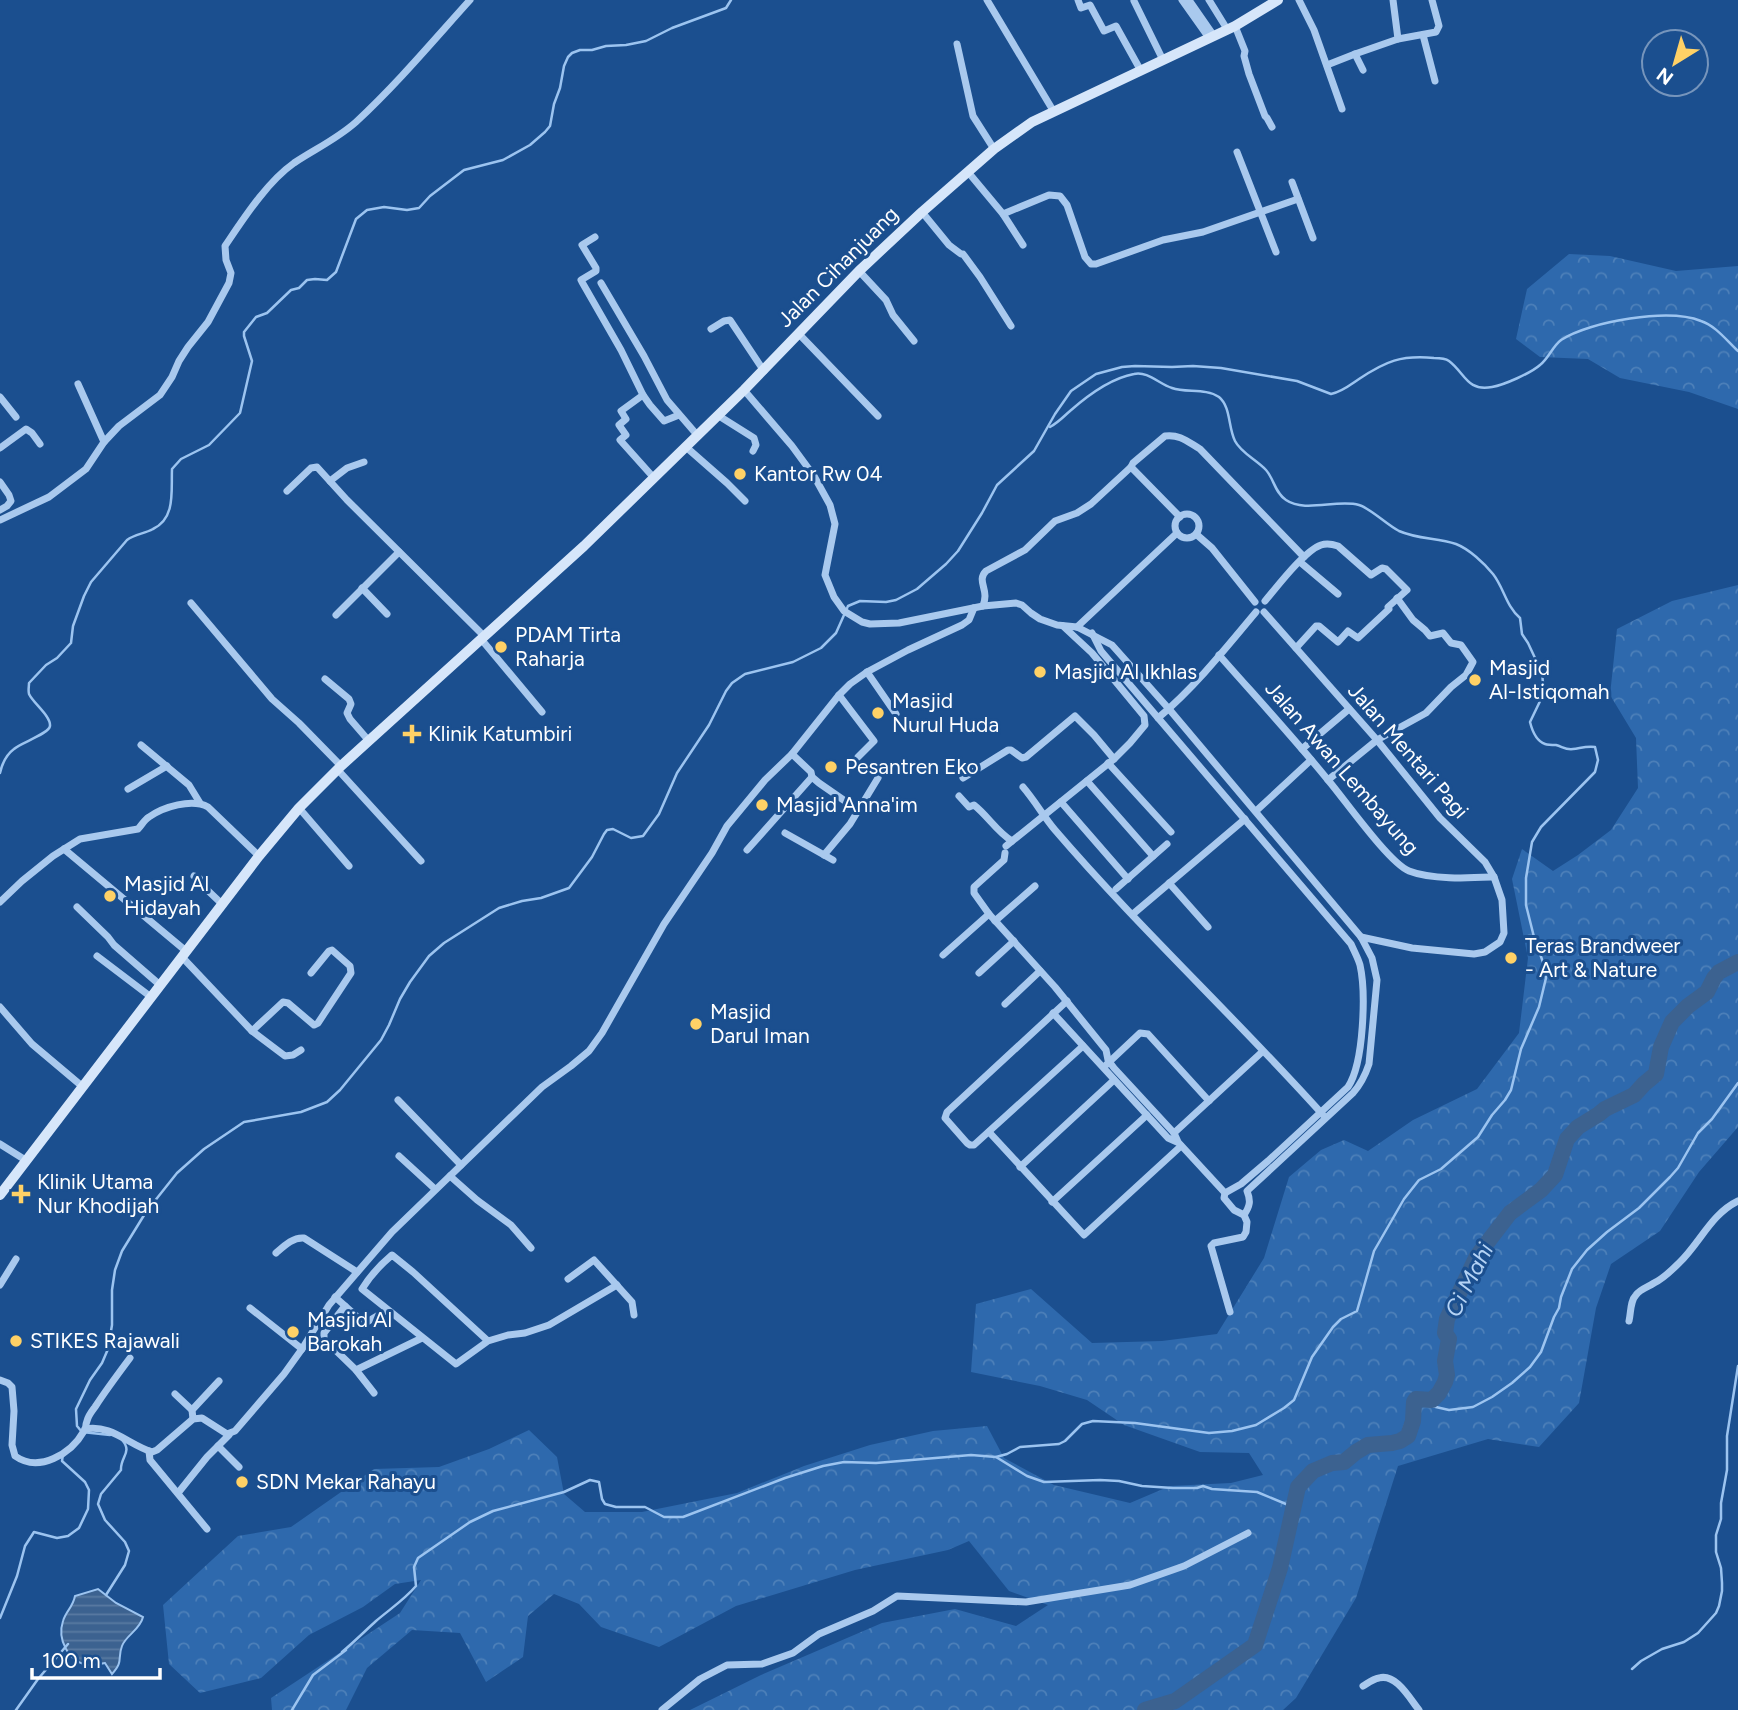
<svg xmlns="http://www.w3.org/2000/svg" width="1738" height="1710" viewBox="0 0 1738 1710" font-family="Figtree,sans-serif">
<style>
.forest{fill:url(#forest-crowns)}
.water{fill:url(#water-rules);stroke:#9cc4f0;stroke-width:2}
.lines{fill:none;stroke-linecap:round;stroke-linejoin:round}
.stream{stroke:#9cc4f0;stroke-width:2.5}
.river{stroke:#3c6290;stroke-width:16}
.street{stroke:#a9c9ee;stroke-width:7}
.secondary{stroke:#d6e6fa;stroke-width:10}
.poi-dot{fill:#ffd166;stroke:#1b4f8f;stroke-width:2.5}
.labels{text-anchor:middle;stroke-width:6;stroke-linejoin:round;paint-order:stroke}
.street-label{font-size:21px;fill:#fff;stroke:#1b4f8f}
.poi-label{font-size:21px;fill:#fff;stroke:#1b4f8f;text-anchor:start}
.water-label{font-size:23px;font-style:italic;fill:#b5d3f5;stroke:#1b4f8f}
</style>
<defs>
<pattern id="forest-crowns" width="20" height="18" patternUnits="userSpaceOnUse" patternTransform="scale(1.75)"><rect width="20" height="18" fill="#2e69ad"/><path d="M2 6a3 3 0 1 1 6 0M12 15a3 3 0 1 1 6 0" fill="none" stroke="#4d80b9"/></pattern>
<pattern id="water-rules" width="6" height="5" patternUnits="userSpaceOnUse" patternTransform="scale(1.75)"><rect width="6" height="5" fill="#3c6290"/><path d="M0 2.5h6" fill="none" stroke="#597aa1"/></pattern>
</defs>
<rect width="100%" height="100%" fill="#1b4f8f"/>
<g class="forest">
<path d="M1569,254l41,2 66,15 62,-5v143l-49,-17 -69,-14 -32,-19 -48,-2 -24,-18 11,-50z"/>
<path d="M1738,585v542l-39,45 -39,59 -49,33 -15,44 -17,95 -40,44 -51,-8 -90,27 -42,132 -60,100 -13,12h-593l71,-35 121,-52 73,-14 61,17 32,-21 -39,-14 -40,-50 -21,9 -93,20 -119,36 -77,41 -58,-20 -22,-23 -25,-10 -26,22 -5,41 -37,25 -26,-49 -48,-3 -45,38 -21,42h-74l-1,-12 129,-85 21,-33 -26,4 -32,23 -54,28 -48,43 -61,15 -31,-29 -6,-59 75,-69 53,-9 83,-58 65,-2 50,-18 40,-19 28,27 7,37 21,18h57l95,-19 67,-27 66,-21 63,-14 54,-5 17,32 50,27 76,18 40,-17 61,-3 32,-8 -14,-22 -49,-1 -76,-27 -37,-25 -47,-14 -69,-14 5,-68 55,-15 61,54 70,-2 55,-7 47,-76 25,-81 32,-27 23,-10 24,11 45,-31 64,-31 42,-56 9,-75 -16,-79 10,-30 31,22 25,-16 33,-25 27,-42 -2,-50 -26,-43 7,-66 55,-28z"/>
</g>
<path class="water" d="M98,1589l18,14 27,14c-3,13 -17,18 -21,29 -5,13 2,15 -10,28l-7,-11c-5,1 -12,2 -17,2 -20,-3 -31,-26 -25,-44 3,-10 10,-14 12,-25z"/>
<g class="lines">
<g class="stream">
<path d="M0,773c2,-9 6,-18 14,-24 6,-6 35,-15 36,-23 1,-10 -17,-23 -21,-32 -1,-4 0,-7 0,-11l17,-18 11,-7 14,-15 2,-17 11,-30 7,-14 36,-42c8,-6 17,-6 26,-11 23,-11 18,-38 19,-60l9,-10 28,-14 31,-32 12,-52 -8,-25v-4l12,-15 11,-4 24,-23 8,-2 8,-8 8,-1 12,1 9,-8 20,-53 11,-9 17,-3 23,3 12,-2 11,-12 34,-26 39,-10 27,-15 15,-13 5,-6 4,-22 6,-16 4,-22 4,-9 4,-4 8,-3h12l14,-4 20,-1 20,-4 26,-13 54,-20 5,-8"/>
<path d="M1414,1402l35,8 24,-3 19,-10 20,-14 18,-16 11,-15 13,-35 5,-9 2,-11 11,-28 15,-19 20,-18 32,-24 31,-31 8,-9 20,-35 14,-14 26,-36"/>
<path d="M110,1435l-28,-3 -5,-6 -1,-17 14,-29 12,-17 6,-14 4,-24v-35l3,-20 7,-19 24,-39 31,-39 27,-24 40,-27 57,-10 26,-10 13,-12 41,-50 8,-15 11,-26 10,-17 19,-26 15,-13 55,-35 23,-7 19,-3 28,-10 23,-31 12,-23 3,-4 6,-1 18,9 12,-2 16,-22 18,-41 32,-48 17,-34 6,-8 13,-9 48,-12 28,-14 15,-15 12,-27 12,-5 26,1 10,-2 21,-11 29,-25 12,-13 24,-38 15,-28 37,-34 21,-37 16,-23 25,-17 26,-7 13,-1 37,1 21,-1 28,2 76,13 34,13c11,-2 19,-9 28,-15 27,-18 42,-24 75,-21 5,0 11,0 15,3 16,12 18,31 43,26 12,-2 39,-14 48,-22 9,-7 12,-18 21,-25 29,-19 108,-32 140,-19 15,5 26,20 37,30"/>
<path d="M996,1457l11,-3 13,-7 39,-3 6,-3 17,-17 11,-3 42,2 74,10 23,-2 24,-6 28,-17 10,-8 18,-43 21,-30 8,-8 16,-8 17,-60 30,-52 15,-19 22,-11 37,-32 14,-22 13,-15 6,-10 10,-41 18,-42 7,-29 -2,-13 -10,-28 -8,-32v-27l6,-36 9,-15 54,-55 3,-12 -3,-13c-9,-1 -14,1 -22,2 -7,1 -10,-2 -17,-4 -2,0 -8,0 -11,-1 -9,-3 -13,-14 -15,-22l13,-27v-12l-1,-10 -14,-30 -6,-9 -2,-16c-14,-12 -16,-30 -27,-44 -9,-11 -24,-25 -37,-30 -19,-6 -39,-5 -57,-13 -12,-6 -29,-23 -40,-26 -22,-6 -54,8 -73,-5 -11,-7 -12,-21 -20,-30 -9,-10 -25,-17 -31,-29 -7,-14 -4,-34 -16,-44 -13,-9 -33,-4 -47,-9 -13,-4 -24,-17 -38,-14 -22,4 -47,22 -64,37 -7,6 -11,11 -20,16"/>
<path d="M106,1595l19,-30 4,-14 -4,-9 -20,-22 -7,-16 3,-10 20,-24c-1,-13 12,-18 1,-30"/>
<path d="M0,1618l17,-42 8,-30 9,-14 23,6 11,-2 11,-8 9,-19 1,-19 -4,-8 -23,-21 1,-7"/>
<path d="M1632,1669l9,-8 21,-12 22,-7 14,-9 18,-20 3,-7 3,-15v-8l-1,-15 -5,-16v-17l5,-16v-16l6,-33v-34l11,-70"/>
<path d="M16,1710l22,-31 30,-35"/>
<path d="M292,1710l21,-35 33,-25 -4,2c12,-10 23,-21 34,-31 14,-12 28,-21 40,-35l-2,-19 4,-9 52,-36 23,-11 71,-19 26,-12 9,2 3,17 3,5 11,3h29l19,10h19l102,-39 38,-12 21,-4 32,1 95,-8 25,2 31,19 17,6 56,-2 19,1 23,5 31,2h24l6,-2 9,3 45,3 36,15"/>
</g>
<path class="river" d="M1145,1710l30,-9 80,-56 25,-77 18,-81 15,-16 19,-8 12,-1 12,-10 12,-7 24,-2 8,-2 8,-5 5,-15 1,-19 2,-3 16,1 7,-7 6,-11 2,-7 -2,-14 4,-22 -4,-6 2,-14 30,-63 33,-43 31,-23 14,-15 12,-36 11,-12 21,-13 6,-5 29,-14 10,-11 12,-10 5,-27 11,-25 16,-16 19,-14 7,-14 5,-6 19,-10"/>
<g class="street">
<path d="M987,0l67,112"/>
<path d="M1078,0l3,8 9,-3 14,26 12,-5 25,45"/>
<path d="M1182,0l27,38"/>
<path d="M1189,0l25,36"/>
<path d="M1209,0l18,29"/>
<path d="M1299,0l15,30 28,79"/>
<path d="M1393,0l5,39"/>
<path d="M1134,1l29,59"/>
<path d="M1235,26l10,25 -1,5 5,18 16,42 2,2 5,9"/>
<path d="M1423,35l12,46"/>
<path d="M957,44l16,72 21,33"/>
<path d="M1355,54l8,16"/>
<path d="M1327,65l28,-11 43,-15 38,-7 3,-6 -7,-26"/>
<path d="M1237,152l39,100"/>
<path d="M968,172l35,42 20,31"/>
<path d="M1292,182l21,56"/>
<path d="M922,212l27,33 12,9h2l17,23 31,49"/>
<path d="M1003,214l46,-19 11,1 7,9 18,52 6,7h5l67,-24 40,-8 95,-33"/>
<path d="M595,237l-13,8 14,23v3l-15,9 1,2 39,68 22,45 7,10 14,16 15,-6"/>
<path d="M859,271l27,29 7,15 21,26"/>
<path d="M601,283l43,73 23,44 31,36"/>
<path d="M711,329l13,-8 6,-1 34,51"/>
<path d="M798,333l80,83"/>
<path d="M78,384l26,58"/>
<path d="M744,390l48,56 22,30 16,29 5,19 -10,51 9,22 10,14 18,11 8,2 29,-1 84,-17 33,-3 6,2 9,8 9,6 17,6 20,2 35,18 57,64 192,228 11,21 5,22 -8,84c-4,12 -8,20 -16,29l-106,98c4,10 3,15 -3,24"/>
<path d="M643,395l-22,16 5,8 -7,6 7,10 -6,5 34,38"/>
<path d="M0,397l16,20"/>
<path d="M719,416l35,22 2,7 -3,6"/>
<path d="M686,447l41,36 18,18"/>
<path d="M0,448l26,-19 6,4 8,11"/>
<path d="M1131,467l49,50"/>
<path d="M330,481l17,-13 17,-6"/>
<path d="M0,482l9,13 2,6 -4,5 -7,4"/>
<path d="M287,491l24,-23 6,-1 30,33 137,136"/>
<circle cx="1187" cy="526" r="12"/>
<path d="M0,520l49,-23 37,-28 18,-27 15,-16 41,-31 12,-18 7,-16 9,-14 20,-25 21,-39 2,-10 -5,-13 -1,-14c19,-28 42,-64 69,-83 21,-14 43,-24 62,-41 41,-38 77,-81 114,-122"/>
<path d="M1196,534l16,14 43,54"/>
<path d="M1300,562l38,32"/>
<path d="M362,588l25,26"/>
<path d="M1265,601c12,-14 39,-50 56,-56 6,-2 11,-1 17,1l33,29 11,-7 4,1 21,21 -19,17 1,2 -31,29 -10,-7 -10,11 -19,-16h-3l-20,22"/>
<path d="M191,603l81,96 27,24 42,43"/>
<path d="M983,606c1,-3 2,-7 2,-10 0,-10 -7,-17 1,-25l39,-21 30,-29 22,-8 14,-9 40,-37 2,-4 32,-27c15,-2 23,6 35,13l104,108"/>
<path d="M1264,612l113,128 63,78 45,44 9,15 8,23 2,33 -4,9 -15,10 -11,2 -62,-6 -51,-11"/>
<path d="M336,615l63,-63"/>
<path d="M1077,627l100,-94"/>
<path d="M1092,633l9,18 250,293c3,7 7,14 9,21 6,27 4,98 -12,122l-80,74 -27,23 -16,9 -1,5 10,12 10,5 3,7 -1,10 -3,5 -29,6 -3,3 19,66"/>
<path d="M481,639l61,73"/>
<path d="M1219,655c37,42 74,82 109,125 17,20 61,83 81,91 23,9 61,7 85,6"/>
<path d="M867,672l29,42"/>
<path d="M325,679l24,20 2,5 -4,9 3,6 19,22"/>
<path d="M839,695l35,46 -16,16"/>
<path d="M1158,718c36,-30 68,-70 98,-106"/>
<path d="M141,745l48,40 11,18"/>
<path d="M1302,749l47,-40"/>
<path d="M792,754l19,18 1,5 7,6 39,27"/>
<path d="M1108,763l63,69"/>
<path d="M338,770l83,91"/>
<path d="M963,778l45,-28h3l11,8 4,-1 49,-41 19,19 20,24"/>
<path d="M1328,780l49,-40 49,-27 25,-26 15,-12 7,-13 -12,-17 -10,-2 -8,-10 -13,3 -5,-6 -12,-10 -16,-22"/>
<path d="M1087,781l66,75"/>
<path d="M1023,787c12,14 21,30 32,43 85,99 181,188 268,285"/>
<path d="M128,789l39,-23"/>
<path d="M959,796l10,11 5,-2c14,11 23,27 38,36"/>
<path d="M1061,802l67,77"/>
<path d="M299,808l50,58"/>
<path d="M1256,811l55,-51"/>
<path d="M785,833l48,27"/>
<path d="M1006,846l108,-87 16,-16 15,-18 -1,-9 -52,-63 -29,-27"/>
<path d="M64,849l122,102"/>
<path d="M747,850l65,-73"/>
<path d="M1005,853l-1,7 -30,27v6l15,21 66,73 51,63 2,10 6,8 60,65 4,9 47,51"/>
<path d="M824,855l26,-31 28,-46"/>
<path d="M194,876l6,3 1,5 21,20"/>
<path d="M1169,883l39,44"/>
<path d="M1116,889l51,-45"/>
<path d="M0,902l22,-21 31,-25 27,-17 58,-10c4,-4 6,-9 11,-12 14,-10 43,-19 59,-10l51,49"/>
<path d="M77,907l31,30 6,8 46,40"/>
<path d="M1133,914l112,-95"/>
<path d="M995,921l40,-35"/>
<path d="M943,955l46,-41"/>
<path d="M97,956l54,41"/>
<path d="M182,957l70,74 33,25 8,-1 8,-5"/>
<path d="M979,973l35,-32"/>
<path d="M1067,1001l-120,111 -2,6 22,25 3,2h4l109,-99"/>
<path d="M1005,1004l35,-33"/>
<path d="M0,1007l32,37 51,43"/>
<path d="M1053,1013l115,125 9,4"/>
<path d="M252,1031l31,-29 5,1 26,22 4,-2 33,-50 -1,-7 -18,-16 -3,1 -18,22"/>
<path d="M1106,1065l34,-32 8,1 61,67"/>
<path d="M398,1100l63,65"/>
<path d="M989,1132l95,103 97,-89"/>
<path d="M1174,1133l88,-81"/>
<path d="M0,1144l27,17"/>
<path d="M399,1156l36,33"/>
<path d="M1020,1167l94,-87"/>
<path d="M450,1176l27,24 34,25 20,23"/>
<path d="M1052,1202l95,-87"/>
<path d="M276,1253c8,-7 17,-16 28,-15l53,34"/>
<path d="M568,1279l26,-19 38,42 2,13"/>
<path d="M0,1285l16,-26"/>
<path d="M335,1297l26,23 6,2 20,-12"/>
<path d="M345,1306l-21,27v6l32,31 18,23"/>
<path d="M250,1308l52,41"/>
<path d="M1629,1321c2,-8 1,-20 7,-26 4,-6 12,-8 18,-12 9,-4 18,-13 25,-20 21,-20 32,-49 59,-62"/>
<path d="M488,1341l-75,-69 -21,-17c-12,10 -22,21 -30,34l94,75 32,-23 20,-6 17,-2 24,-8 68,-40"/>
<path d="M356,1370l66,-32"/>
<path d="M0,1380l8,3 4,4 2,24 -2,34 3,11c24,17 56,-2 69,-25 4,-7 0,-2 3,-10 1,-5 5,-10 8,-14 11,-17 23,-33 35,-49"/>
<path d="M175,1394l17,16"/>
<path d="M193,1419l-1,-9 27,-29"/>
<path d="M85,1429c26,-5 44,16 67,23l5,-2 36,-31 9,-1 25,16 8,-3 49,-57 18,-25 27,-44 63,-73 150,-145 29,-21 18,-15 13,-18 62,-109 48,-71 15,-27 38,-46 27,-26 47,-59 11,-11 17,-12 41,-22 54,-25 7,-5 5,-12"/>
<path d="M218,1446l21,21"/>
<path d="M149,1451l1,9 57,69"/>
<path d="M178,1493l29,-36 22,-22"/>
<path d="M1363,1686c5,-3 10,-7 16,-8 17,-5 31,21 40,32"/>
<path d="M662,1710l38,-31 27,-14 35,-1 31,-11 26,-19 54,-23 24,-15 129,6 104,-17 54,-19 64,-33"/>
</g>
<path class="secondary" d="M0,1195l259,-339 40,-48 42,-42 243,-220 160,-156 115,-119 63,-59 72,-63 38,-27 203,-96 43,-26"/>
</g>
<g class="poi-dot">
<circle cx="740" cy="474" r="7"/>
<circle cx="501" cy="647" r="7"/>
<circle cx="1040" cy="672" r="7"/>
<circle cx="1475" cy="680" r="7"/>
<circle cx="878" cy="713" r="7"/>
<path d="M408.5 723.5h7v7h7v7h-7v7h-7v-7h-7v-7h7z"/>
<circle cx="831" cy="767" r="7"/>
<circle cx="762" cy="805" r="7"/>
<circle cx="110" cy="896" r="7"/>
<circle cx="1511" cy="958" r="7"/>
<circle cx="696" cy="1024" r="7"/>
<path d="M17.5 1183.5h7v7h7v7h-7v7h-7v-7h-7v-7h7z"/>
<circle cx="293" cy="1332" r="7"/>
<circle cx="16" cy="1341" r="7"/>
<circle cx="242" cy="1482" r="7"/>
</g>
<g class="labels">
<g class="street-label">
<text transform="translate(838 267) rotate(-45)" y="7">Jalan Cihanjuang</text>
<text transform="translate(1408 751) rotate(49)" y="7">Jalan Mentari Pagi</text>
<text transform="translate(1342 768) rotate(49)" y="7">Jalan Awan Lembayung</text>
</g>
<g class="poi-label">
<text x="754" y="481">Kantor Rw 04</text>
<text x="515" y="642">PDAM Tirta<tspan x="515" dy="24">Raharja</tspan></text>
<text x="1489" y="675">Masjid<tspan x="1489" dy="24">Al-Istiqomah</tspan></text>
<text x="1054" y="679">Masjid Al Ikhlas</text>
<text x="892" y="708">Masjid<tspan x="892" dy="24">Nurul Huda</tspan></text>
<text x="428" y="741">Klinik Katumbiri</text>
<text x="845" y="774">Pesantren Eko</text>
<text x="776" y="812">Masjid Anna'im</text>
<text x="124" y="891">Masjid Al<tspan x="124" dy="24">Hidayah</tspan></text>
<text x="1525" y="953">Teras Brandweer<tspan x="1525" dy="24">- Art &amp; Nature</tspan></text>
<text x="710" y="1019">Masjid<tspan x="710" dy="24">Darul Iman</tspan></text>
<text x="37" y="1189">Klinik Utama<tspan x="37" dy="24">Nur Khodijah</tspan></text>
<text x="307" y="1327">Masjid Al<tspan x="307" dy="24">Barokah</tspan></text>
<text x="30" y="1348">STIKES Rajawali</text>
<text x="256" y="1489">SDN Mekar Rahayu</text>
</g>
<g class="water-label">
<text transform="translate(1469 1280) rotate(-63)" y="8">Ci Mahi</text>
</g>
</g>
<g transform="translate(1675 63) rotate(217)"><circle r="33" fill="#1b4f8f" stroke="#7695bc" stroke-width="2"/>
<path d="M0-5L12 26L0 18L-12 26Z" fill="#ffd166"/>
<text y="-10" font-size="19" font-weight="bold" text-anchor="middle" fill="#ffffff">N</text>
</g>
<path d="M32 1668v10h128v-10" fill="none" stroke="#ffffff" stroke-width="3.5"/>
<text x="42" y="1668" font-size="21" fill="#ffffff" stroke="#1b4f8f" stroke-width="5" paint-order="stroke">100 m</text>
</svg>
